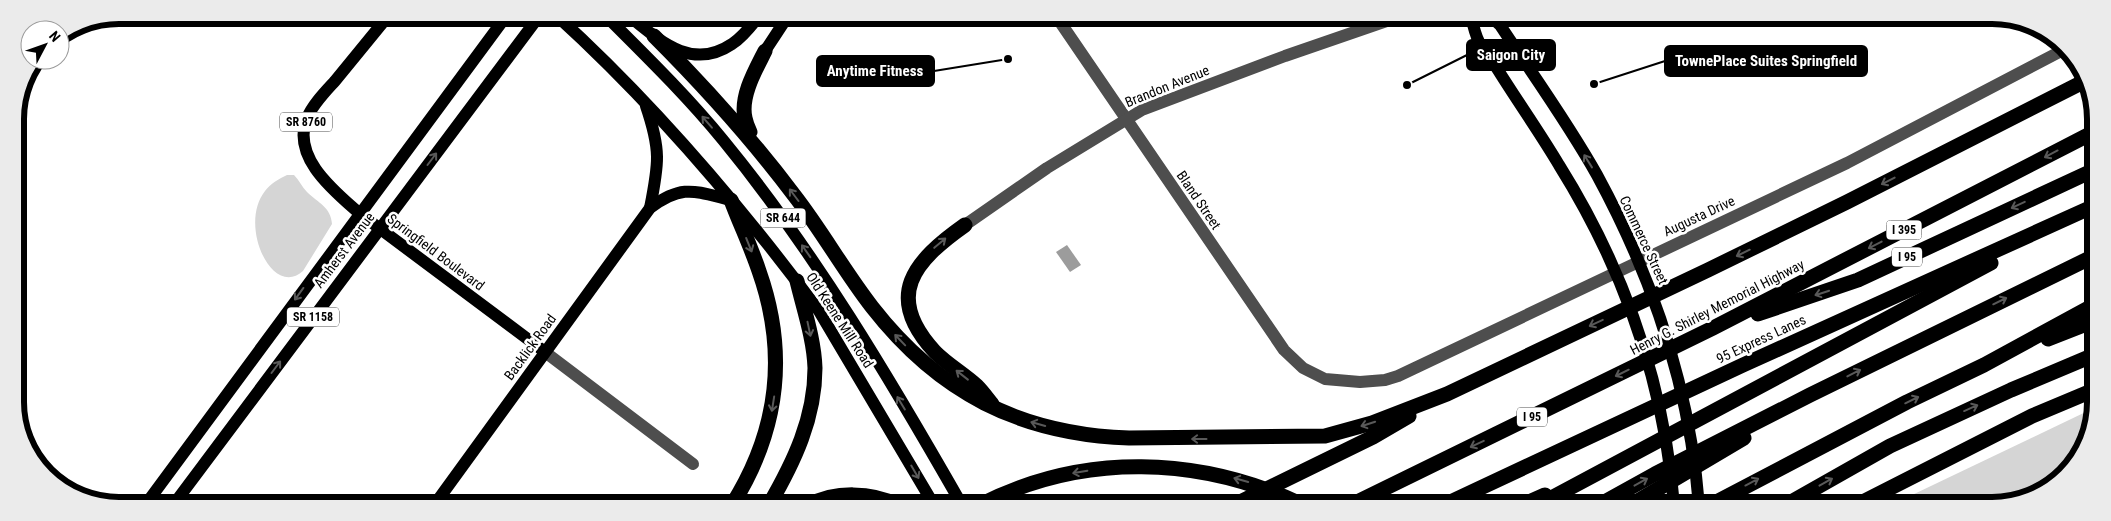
<svg xmlns="http://www.w3.org/2000/svg" width="2111" height="521" viewBox="0 0 2111 521" font-family="'Roboto Condensed',sans-serif">
<style>
.green{fill:#d5d5d5}
.water{fill:#9c9c9c}
.lines{fill:none;stroke-linecap:round;stroke-linejoin:round}
.minor{stroke:#4e4e4e;stroke-width:12}
.major{stroke:#000;stroke-width:12}
.highway{stroke:#000;stroke-width:15}
.oneway{stroke:#595959}
.labels{text-anchor:middle;stroke-width:5;stroke-linejoin:round;paint-order:stroke}
.shield{fill:#fff;stroke:#4c4c4c;stroke-width:1}
.shield-label{font-size:12px;font-weight:bold;fill:#000}
.street-label{font-size:14px;fill:#000;stroke:#fff}
.rim{fill:none;stroke:#000;stroke-width:6}
.leader{fill:none;stroke:#000;stroke-width:2}
.callout-dot{fill:#000;stroke:#fff;stroke-width:2}
.callout{fill:#000;stroke:#000;stroke-width:2}
.callout-label{font-size:15px;text-anchor:middle;font-weight:bold;fill:#fff}
</style>
<rect width="100%" height="100%" fill="#fff"/>
<g class="green">
<path d="M287,175h7c5,5 8,12 13,17 11,11 24,15 25,32l-29,47c-31,28 -65,-46 -38,-80 6,-8 14,-12 22,-16z"/>
<path d="M2094,408v15l-33,58 -62,25h-110z"/>
</g>
<path class="water" d="M1067,245l14,20 -11,7 -14,-20z"/>
<g class="lines">
<g class="minor">
<path d="M1056,16l228,334 19,18 22,11 35,3 25,-2 13,-4 449,-213 220,-115"/>
<path d="M965,225l82,-57 95,-58 143,-54 116,-40"/>
<path d="M545,352l148,112"/>
<path d="M17,357l3,3"/>
</g>
<g class="major">
<path d="M389,15c-18,22 -36,44 -54,66 -10,11 -22,23 -28,37 -16,39 27,73 52,95l186,139"/>
<path d="M556,15c98,89 184,190 263,296l115,194"/>
<path d="M606,16c40,40 81,80 117,124 92,112 167,239 239,365"/>
<path d="M629,16c31,25 63,55 103,28 11,-7 19,-18 27,-28"/>
<path d="M1471,16c2,9 4,18 8,26 5,10 13,18 19,28 20,32 42,63 61,95 65,104 105,218 115,340"/>
<path d="M1490,16l10,9c33,50 68,98 97,150 56,103 93,214 102,331"/>
<path d="M765,51l23,-35"/>
<path d="M646,106c15,44 13,57 4,102"/>
<path d="M146,504l361,-489"/>
<path d="M174,504l366,-489"/>
<path d="M435,504l215,-296c32,-24 44,-17 81,-8"/>
</g>
<g class="highway">
<path d="M654,36c50,50 97,102 140,159 28,36 50,76 78,112 67,86 148,127 257,131l196,-2 47,-13 75,-29 261,-124 139,-68 238,-121"/>
<path d="M750,132c-2,-4 -4,-9 -5,-14 -5,-22 11,-49 20,-67"/>
<path d="M731,200c9,24 20,47 28,71 29,82 19,161 -27,234"/>
<path d="M965,225c-51,36 -82,71 -30,127 13,13 29,22 42,34 6,6 10,12 15,18"/>
<path d="M1758,314l100,-34 236,-110"/>
<path d="M2048,339l46,-18"/>
<path d="M769,505c25,-43 46,-87 46,-137 -1,-29 -11,-58 -18,-87"/>
<path d="M810,505c24,-14 62,-13 87,0"/>
<path d="M980,505c103,-53 220,-49 323,0"/>
<path d="M1234,505l139,-68 36,-21"/>
<path d="M1351,505l362,-177 381,-196"/>
<path d="M1444,505l299,-140 351,-159"/>
<path d="M1522,505l23,-10"/>
<path d="M1538,505l453,-242"/>
<path d="M1599,505l56,-31 155,-79 284,-139"/>
<path d="M1631,505l113,-67"/>
<path d="M1709,506l198,-104 77,-37 110,-60"/>
<path d="M1784,506l106,-60 121,-56 83,-35"/>
<path d="M1855,506l177,-90 62,-26"/>
</g>
</g>
<defs><path id="oneway-shaft" d="M-6 0H5M1.5-3L5.5 0L1.5 3" fill="none" stroke-width="1.6" stroke-linecap="round" stroke-linejoin="round" transform="scale(1.25)"/></defs>
<g class="oneway">
<use href="#oneway-shaft" transform="translate(707 122) rotate(-131)"/>
<use href="#oneway-shaft" transform="translate(2051 154) rotate(152)"/>
<use href="#oneway-shaft" transform="translate(432 159) rotate(-53)"/>
<use href="#oneway-shaft" transform="translate(1588 161) rotate(-122)"/>
<use href="#oneway-shaft" transform="translate(1888 181) rotate(153)"/>
<use href="#oneway-shaft" transform="translate(794 195) rotate(-127)"/>
<use href="#oneway-shaft" transform="translate(2018 205) rotate(155)"/>
<use href="#oneway-shaft" transform="translate(940 243) rotate(-40)"/>
<use href="#oneway-shaft" transform="translate(749 245) rotate(68)"/>
<use href="#oneway-shaft" transform="translate(1875 245) rotate(153)"/>
<use href="#oneway-shaft" transform="translate(806 251) rotate(-125)"/>
<use href="#oneway-shaft" transform="translate(1743 253) rotate(154)"/>
<use href="#oneway-shaft" transform="translate(1822 293) rotate(162)"/>
<use href="#oneway-shaft" transform="translate(299 294) rotate(126)"/>
<use href="#oneway-shaft" transform="translate(2000 301) rotate(-26)"/>
<use href="#oneway-shaft" transform="translate(1596 323) rotate(155)"/>
<use href="#oneway-shaft" transform="translate(809 329) rotate(78)"/>
<use href="#oneway-shaft" transform="translate(900 340) rotate(-134)"/>
<use href="#oneway-shaft" transform="translate(276 367) rotate(-53)"/>
<use href="#oneway-shaft" transform="translate(1622 373) rotate(154)"/>
<use href="#oneway-shaft" transform="translate(1854 373) rotate(-27)"/>
<use href="#oneway-shaft" transform="translate(962 375) rotate(-142)"/>
<use href="#oneway-shaft" transform="translate(1912 400) rotate(-26)"/>
<use href="#oneway-shaft" transform="translate(901 403) rotate(-121)"/>
<use href="#oneway-shaft" transform="translate(773 404) rotate(99)"/>
<use href="#oneway-shaft" transform="translate(1971 408) rotate(-24)"/>
<use href="#oneway-shaft" transform="translate(1038 424) rotate(-164)"/>
<use href="#oneway-shaft" transform="translate(1368 424) rotate(162)"/>
<use href="#oneway-shaft" transform="translate(1199 439) rotate(180)"/>
<use href="#oneway-shaft" transform="translate(1477 444) rotate(155)"/>
<use href="#oneway-shaft" transform="translate(915 472) rotate(60)"/>
<use href="#oneway-shaft" transform="translate(1080 472) rotate(170)"/>
<use href="#oneway-shaft" transform="translate(1241 480) rotate(-164)"/>
<use href="#oneway-shaft" transform="translate(1641 482) rotate(-29)"/>
<use href="#oneway-shaft" transform="translate(1752 482) rotate(-28)"/>
<use href="#oneway-shaft" transform="translate(1826 482) rotate(-29)"/>
</g>
<g class="labels">
<g class="shield">
<rect x="280" y="112.5" width="52" height="19" rx="4"/>
<rect x="760.5" y="208.5" width="45" height="19" rx="4"/>
<rect x="1886.5" y="220.5" width="35" height="19" rx="4"/>
<rect x="1892" y="247.5" width="30" height="19" rx="4"/>
<rect x="287" y="307.5" width="52" height="19" rx="4"/>
<rect x="1517" y="407.5" width="30" height="19" rx="4"/>
</g>
<g class="shield-label">
<text x="306" y="126">SR 8760</text>
<text x="783" y="222">SR 644</text>
<text x="1904" y="234">I 395</text>
<text x="1907" y="261">I 95</text>
<text x="313" y="321">SR 1158</text>
<text x="1532" y="421">I 95</text>
</g>
<g class="street-label">
<text transform="translate(1167 86) rotate(-22)" y="5">Brandon Avenue</text>
<text transform="translate(1199 200) rotate(56)" y="5">Bland Street</text>
<text transform="translate(1699 216) rotate(-25)" y="5">Augusta Drive</text>
<text transform="translate(1644 240) rotate(65)" y="5">Commerce Street</text>
<text transform="translate(344 250) rotate(-53)" y="5">Amherst Avenue</text>
<text transform="translate(436 252) rotate(37)" y="5">Springfield Boulevard</text>
<text transform="translate(1717 307) rotate(-27)" y="5">Henry G. Shirley Memorial Highway</text>
<text transform="translate(840 320) rotate(57)" y="5">Old Keene Mill Road</text>
<text transform="translate(1761 339) rotate(-25)" y="5">95 Express Lanes</text>
<text transform="translate(530 347) rotate(-54)" y="5">Backlick Road</text>
</g>
</g>
<path d="M0 0H2111V521H0ZM119 24H1992A95 95 0 0 1 2087 119V402A95 95 0 0 1 1992 497H119A95 95 0 0 1 24 402V119A95 95 0 0 1 119 24Z" fill="#ebebeb" fill-rule="evenodd"/>
<path class="rim" d="M119 24H1992A95 95 0 0 1 2087 119V402A95 95 0 0 1 1992 497H119A95 95 0 0 1 24 402V119A95 95 0 0 1 119 24Z"/>
<path class="leader" d="M1407 85L1467 55M1594 84L1665 61M1008 59L934 71"/>
<g class="callout-dot">
<circle cx="1407" cy="85" r="5"/>
<circle cx="1594" cy="84" r="5"/>
<circle cx="1008" cy="59" r="5"/>
</g>
<g class="callout">
<rect x="1467" y="40" width="88" height="30" rx="5"/>
<rect x="1665" y="46" width="202" height="30" rx="5"/>
<rect x="817" y="56" width="117" height="30" rx="5"/>
</g>
<g class="callout-label">
<text x="1511" y="60">Saigon City</text>
<text x="1766" y="66">TownePlace Suites Springfield</text>
<text x="875" y="76">Anytime Fitness</text>
</g>
<g transform="translate(45 45) rotate(49)"><circle r="24" fill="#ffffff" stroke="#999999"/>
<path d="M0-4L9 19L0 12L-9 19Z" fill="#000000"/>
<text y="-8" font-size="14" font-weight="bold" text-anchor="middle" fill="#000000">N</text>
</g>
</svg>
